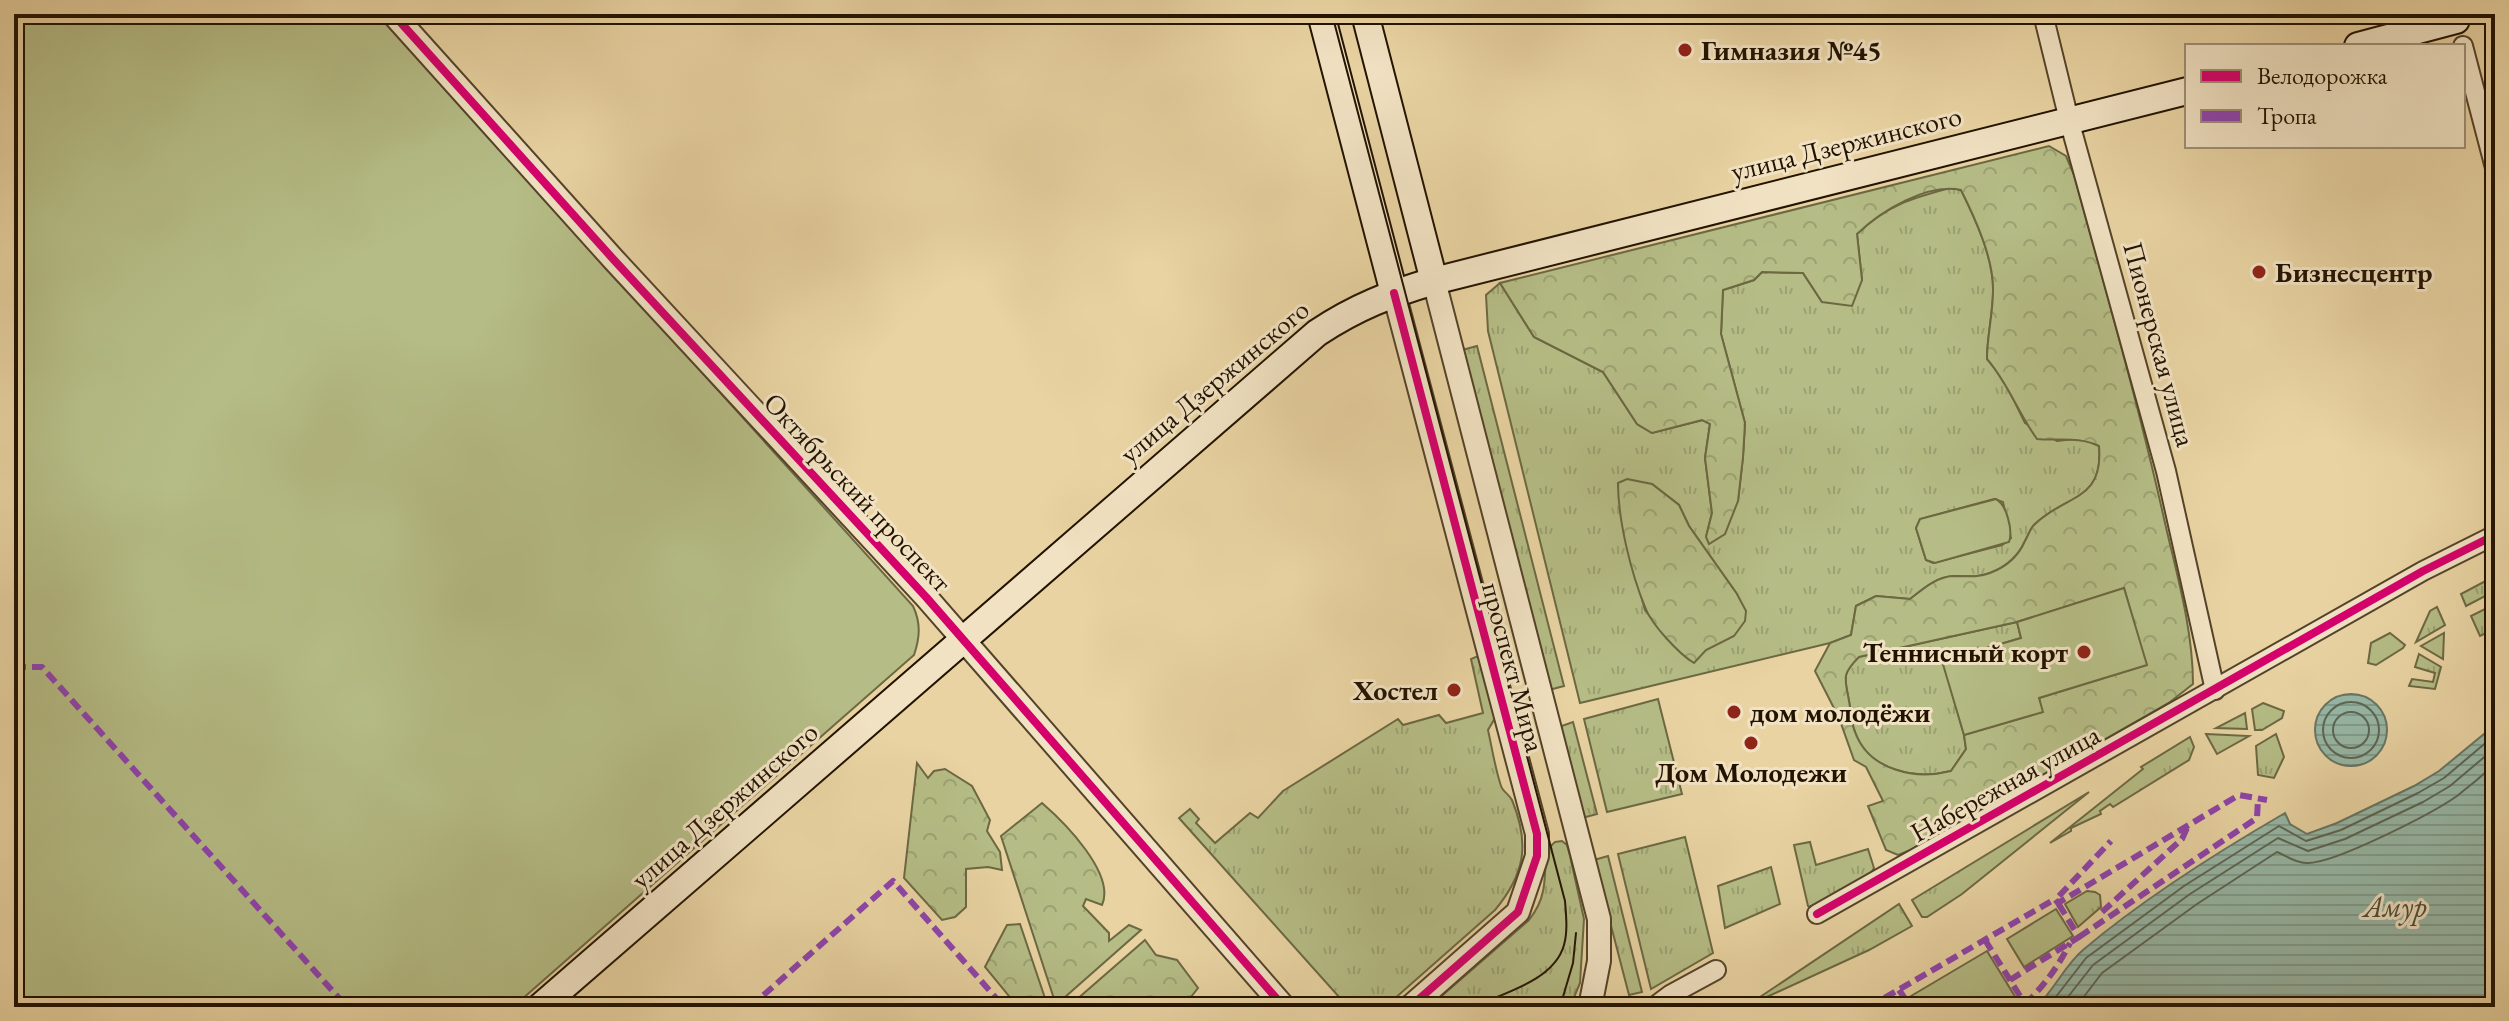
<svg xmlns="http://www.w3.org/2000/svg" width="2509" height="1021" viewBox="0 0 2509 1021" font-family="'EB Garamond',serif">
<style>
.grass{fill:url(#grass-tufts);stroke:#6c6842;stroke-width:2;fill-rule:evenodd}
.forest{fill:url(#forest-crowns);stroke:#6c6842;stroke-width:2;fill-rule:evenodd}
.park{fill:#b5bc85;stroke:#6c6842;stroke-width:2}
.water{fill:url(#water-rules);stroke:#687664;stroke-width:2}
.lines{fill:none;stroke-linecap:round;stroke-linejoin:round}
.shore{stroke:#5c6654;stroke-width:2}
.minor-casing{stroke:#544328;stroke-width:22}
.tertiary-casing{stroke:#544328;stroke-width:26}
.secondary-casing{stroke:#221300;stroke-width:30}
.minor{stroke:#f1e2c3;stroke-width:18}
.tertiary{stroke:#f1e2c3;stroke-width:22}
.secondary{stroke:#f1e2c3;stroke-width:26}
.tram{stroke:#221300;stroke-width:2}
.quiet{stroke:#8e44ad;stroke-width:6;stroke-dasharray:12 6;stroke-linecap:butt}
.cycleway-casing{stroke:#f1e2c3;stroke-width:13}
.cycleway{stroke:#d6006c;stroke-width:8}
.poi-dot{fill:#8f2418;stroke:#f1e2c3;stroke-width:3}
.labels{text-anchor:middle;stroke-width:6;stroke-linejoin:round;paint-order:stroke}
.poi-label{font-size:28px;font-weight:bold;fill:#221300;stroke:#f1e2c3;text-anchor:start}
.street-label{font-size:28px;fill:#221300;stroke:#f1e2c3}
.water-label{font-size:30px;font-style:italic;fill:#4b4d3a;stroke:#f1e2c3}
</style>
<defs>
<pattern id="grass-tufts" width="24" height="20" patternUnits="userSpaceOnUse" patternTransform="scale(2)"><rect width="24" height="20" fill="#b5bc85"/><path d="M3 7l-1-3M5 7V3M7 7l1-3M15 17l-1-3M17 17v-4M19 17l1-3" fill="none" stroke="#9ba171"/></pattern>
<pattern id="forest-crowns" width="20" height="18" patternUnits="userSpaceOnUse" patternTransform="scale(2)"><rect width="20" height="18" fill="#b5bc85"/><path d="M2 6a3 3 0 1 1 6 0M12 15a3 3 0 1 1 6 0" fill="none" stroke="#9ba171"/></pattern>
<pattern id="water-rules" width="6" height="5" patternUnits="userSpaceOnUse" patternTransform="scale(2)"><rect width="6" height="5" fill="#97b8a7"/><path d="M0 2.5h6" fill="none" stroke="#829d8e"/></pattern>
</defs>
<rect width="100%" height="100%" fill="#e9d3a2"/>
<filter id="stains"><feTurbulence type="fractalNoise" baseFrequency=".0025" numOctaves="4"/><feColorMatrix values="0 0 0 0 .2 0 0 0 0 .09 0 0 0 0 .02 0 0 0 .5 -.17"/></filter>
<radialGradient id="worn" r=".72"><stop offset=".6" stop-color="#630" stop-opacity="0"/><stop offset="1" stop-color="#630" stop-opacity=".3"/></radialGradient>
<g class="grass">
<path d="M1950,188l11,2c14,28 33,69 32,101 0,23 -6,45 -6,68l16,19 22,45 32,18 26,-3 16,8c5,57 -34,48 -65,79 -4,4 -6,11 -9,16 -7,16 -19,26 -35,32 -13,5 -24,3 -37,3 -17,1 -30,13 -43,23l-34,-3 -20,10 -5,29 -21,8 -250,60 -92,-372 -2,-36 14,-12 34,54 69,35 34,52 15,9 51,-13 7,4 -5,34 7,55 -6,24 32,-36 5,-44 2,-34 -24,-89 2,-44 31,-10 8,-8 41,1 19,29 40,-22 -5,-46c28,-28 55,-36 93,-46zM1618,484h34l27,21 10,21 48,68 -78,33 -14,-17 -17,-61zM1994,499l9,3 8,36 -9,7 -69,18 -7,-3 -10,-32 4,-9z"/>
<path d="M1477,346l87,340 -15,4 -87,-340z"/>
<path d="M2495,576v15l-29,15 -5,-12z"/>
<path d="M2495,604v25l-15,7 -9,-20z"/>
<path d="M2437,607l8,18 -29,17 14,-31z"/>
<path d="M2017,622l4,16 -78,23 21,74 2,14 -15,22c-35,9 -82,0 -96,-39 -4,-9 -4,-21 -6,-31 -4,-23 -8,-26 9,-44z"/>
<path d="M2390,633l15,12 -2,3 -27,17 -8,-2 3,-20z"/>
<path d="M2444,633l-1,26 -22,-13z"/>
<path d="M2419,654l22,13 -6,22 -26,-3 3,-7 21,3 2,-9 -20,-6z"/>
<path d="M1478,656l17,62 -7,12c4,18 7,38 13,56 2,6 8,8 11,14 18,44 13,74 -17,110l-110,97h-37l-169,-189 11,-9 9,10 -3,4 19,20 35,-30 8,5 25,-27 115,-72 5,6 36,-10 7,8 37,-10 -12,-54z"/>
<path d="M1658,699l24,95 -75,18 -23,-93z"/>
<path d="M2263,703l21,8 -2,7 -20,12h-7l-3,-21z"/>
<path d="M2245,713l2,16 -31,-1z"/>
<path d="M1573,722l24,92 -15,4 -23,-91z"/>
<path d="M2206,734l43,2 -32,18z"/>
<path d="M2276,734l8,23 -10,21 -16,-3 -2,-29z"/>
<path d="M2190,737l4,10 -5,13 -76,47 -3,-3 -10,7 1,3 -30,14v3l-21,12 93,-74 -2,-2z"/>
<path d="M2089,792l-127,102 -35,23h-5l-10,-17z"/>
<path d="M1685,837l28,116 -62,36 -33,-135z"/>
<path d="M1562,841l5,4 3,11 14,63 -4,64 -10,24h-141l100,-87c7,-9 12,-18 14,-29 4,-16 -1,-39 12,-49z"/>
<path d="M1810,842l6,23 52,-16 6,19 -3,5 -60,34 -3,-1 -14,-61z"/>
<path d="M1608,856l34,136 -13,3 -35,-135z"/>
<path d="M1771,867l9,37 -55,24 -7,-42z"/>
<path d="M2087,891l8,1 5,3 1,12 -23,20 -13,-23z"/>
<path d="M1899,904l13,22 -43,24 -124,57z"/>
</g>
<g class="forest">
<path d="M2049,146l17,10 8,19c32,116 65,231 91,348 12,52 28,107 28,161l-23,18 -254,146 -18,7 -12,-5 -18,-44 15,-5 -17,-34 -12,-7 -15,-42 -24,-47 15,-28 21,-8 5,-29 20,-10 34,3c13,-10 26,-22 43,-23 13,0 24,2 37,-3 16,-6 28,-16 35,-32 3,-5 5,-12 9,-16 31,-31 70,-23 65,-79 -20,-10 -40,-5 -62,-7 -19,-26 -29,-56 -50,-80 0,-23 6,-45 6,-68 1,-32 -18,-73 -32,-101 -34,-7 -80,21 -104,44l5,46 -10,26 -30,-4 -19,-29 -41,-1 -8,8 -31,10 -2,44 24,89 -2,34 -5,44 -13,33 -16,10 -3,-7 6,-24 -7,-55 5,-34 -8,-4 -50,13 -15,-9 -34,-52 -69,-35 -34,-54zM2124,588l22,77 -107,33 3,14 -78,23 2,14 -15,22c-35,9 -82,0 -96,-39 -4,-9 -4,-21 -6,-31 -4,-23 -8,-26 10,-44l158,-35z"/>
<path d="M1627,479l25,5 27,21 10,21 48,68 9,17 -1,10 -11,15 -28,14 -12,13c-15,-9 -43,-39 -49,-56 -14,-34 -27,-87 -27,-124z"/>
<path d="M917,763l11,15 6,-7 11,-2 27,17 18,34 -3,11 13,21 2,18 -14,-3 -22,2v38l-11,10 -13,3 -38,-42z"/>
<path d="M1042,803c22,19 74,71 60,102l-16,-6 -3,7 26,27v8l20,-16 12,5 -85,75 -55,-169z"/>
<path d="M1020,924l28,83h-30l-33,-40 22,-42z"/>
<path d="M1145,940l11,15 21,5 21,28 -15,19 -25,-6 -1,6h-89z"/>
</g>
<g class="park">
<path d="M14,14h364l535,592c8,17 7,31 1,49l-401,352h-499z"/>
<path d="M1996,499c11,6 17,32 13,43l-74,21 -9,-3 -10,-32 4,-9z"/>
<path d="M2124,588l23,77 -108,33 4,14 -79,23 -22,-74 79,-23 -4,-16z"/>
<path d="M2056,909l17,27 -49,31 -17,-28z"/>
<path d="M1987,951l32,52 -7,4h-94l-7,-11z"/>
</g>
<g class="water">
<circle cx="2351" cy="730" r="36"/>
<path d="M2495,721v286h-459c18,-16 28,-41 47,-57 61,-52 133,-97 202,-137l5,11 17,10 30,-11 77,-37 25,-15 51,-42z"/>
</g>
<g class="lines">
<g class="shore">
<circle cx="2351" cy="730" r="28"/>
<circle cx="2351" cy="730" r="18"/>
<path d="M2048,1007l38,-49 98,-72 95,-60 27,15 35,-11 77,-37 26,-15 51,-43"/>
<path d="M2060,1007l33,-42 97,-71 88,-56 30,13 37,-12 78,-37 27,-16 45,-38"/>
<path d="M2076,1007l26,-34 95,-69 80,-52c10,4 18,11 29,11 26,2 127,-50 151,-67 13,-10 26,-21 38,-32"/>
</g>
<g class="minor-casing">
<g id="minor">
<path d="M2043,14l26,106 97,351 49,219"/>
<path d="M2463,46l32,122"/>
<path d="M1817,914l606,-343 72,-36"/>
<path d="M1654,1007l16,-12 46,-25"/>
</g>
</g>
<g class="tertiary-casing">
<g id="tertiary">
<path d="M393,14l221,246 312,337 358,410"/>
<path d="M1434,281l165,638v42l-9,46"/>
<path d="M1394,293l143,541v22l-19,56 -108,95"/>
</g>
</g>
<g class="secondary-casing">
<g id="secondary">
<path d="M1321,14l73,279"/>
<path d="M1365,14l69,267"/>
<path d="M2358,46l98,-26 -1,-6"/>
<path d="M540,1007l777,-674c39,-26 73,-39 117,-52l753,-190"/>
</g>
</g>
<use href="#minor" class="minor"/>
<use href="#tertiary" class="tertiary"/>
<use href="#secondary" class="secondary"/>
<g class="tram">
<path d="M1332,14l233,887c1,14 3,30 -1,44 -10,36 -61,48 -91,62"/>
<path d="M1560,1007l13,-44 3,-30"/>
</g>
<g class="quiet">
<path d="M14,667h28l305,340"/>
<path d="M2059,896l52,-55"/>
<path d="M2102,912l80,-73 5,-11"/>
<path d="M2079,937l178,-119 1,-19"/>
<path d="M1985,940l40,64 -3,3"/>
<path d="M2010,980l69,-43 -21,-34"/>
<path d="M1899,990l12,17"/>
<path d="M2025,1004c19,-18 33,-37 45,-61"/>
<path d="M750,1007l143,-126 111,126"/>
<path d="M1869,1007l186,-108 3,4 181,-108 28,5"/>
</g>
<g class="cycleway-casing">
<g id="cycleway">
<path d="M393,14l221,246 312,337 358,410"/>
<path d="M1394,293l143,541v22l-19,56 -108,95"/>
<path d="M1817,914l606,-343 72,-36"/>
</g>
</g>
<use href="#cycleway" class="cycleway"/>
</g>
<g class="poi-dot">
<circle cx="1685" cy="50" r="8"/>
<circle cx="2259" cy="272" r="8"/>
<circle cx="2084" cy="652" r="8"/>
<circle cx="1454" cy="690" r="8"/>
<circle cx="1734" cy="712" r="8"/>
<circle cx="1751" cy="743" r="8"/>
</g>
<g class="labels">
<g class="poi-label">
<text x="1701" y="60">Гимназия №45</text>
<text x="2275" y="282">Бизнесцентр</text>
<text x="2068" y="662" text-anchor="end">Теннисный корт</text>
<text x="1438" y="700" text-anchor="end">Хостел</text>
<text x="1750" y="722">дом молодёжи</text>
<text x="1751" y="782" text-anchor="middle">Дом Молодежи</text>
</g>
<g class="street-label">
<text transform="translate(1846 143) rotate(-14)" y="10">улица Дзержинского</text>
<text transform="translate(2160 344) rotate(75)" y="10">Пионерская улица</text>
<text transform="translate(1214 381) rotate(-40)" y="10">улица Дзержинского</text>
<text transform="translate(858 492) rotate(47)" y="10">Октябрьский проспект</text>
<text transform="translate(1514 667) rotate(75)" y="10">проспект Мира</text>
<text transform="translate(2005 783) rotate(-29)" y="10">Набережная улица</text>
<text transform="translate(724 805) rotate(-41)" y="10">улица Дзержинского</text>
</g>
<g class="water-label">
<text x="2395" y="917">Амур</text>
</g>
</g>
<rect width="2509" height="1021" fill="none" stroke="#e9d3a2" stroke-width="48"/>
<rect x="16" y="16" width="2477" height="989" fill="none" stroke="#221300" stroke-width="4"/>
<rect x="24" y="24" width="2461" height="973" fill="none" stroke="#221300" stroke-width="2"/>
<rect x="2185" y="44" width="280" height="104" fill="#f1e2c3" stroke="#9e8f75" stroke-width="2"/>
<rect x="2201" y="70" width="40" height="12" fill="#d6006c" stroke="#9e8f75" stroke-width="2"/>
<text x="2257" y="84" font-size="24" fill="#221300">Велодорожка</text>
<rect x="2201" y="110" width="40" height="12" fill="#8e44ad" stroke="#9e8f75" stroke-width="2"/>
<text x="2257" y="124" font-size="24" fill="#221300">Тропа</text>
<rect width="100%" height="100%" filter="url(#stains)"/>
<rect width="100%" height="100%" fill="url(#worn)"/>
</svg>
